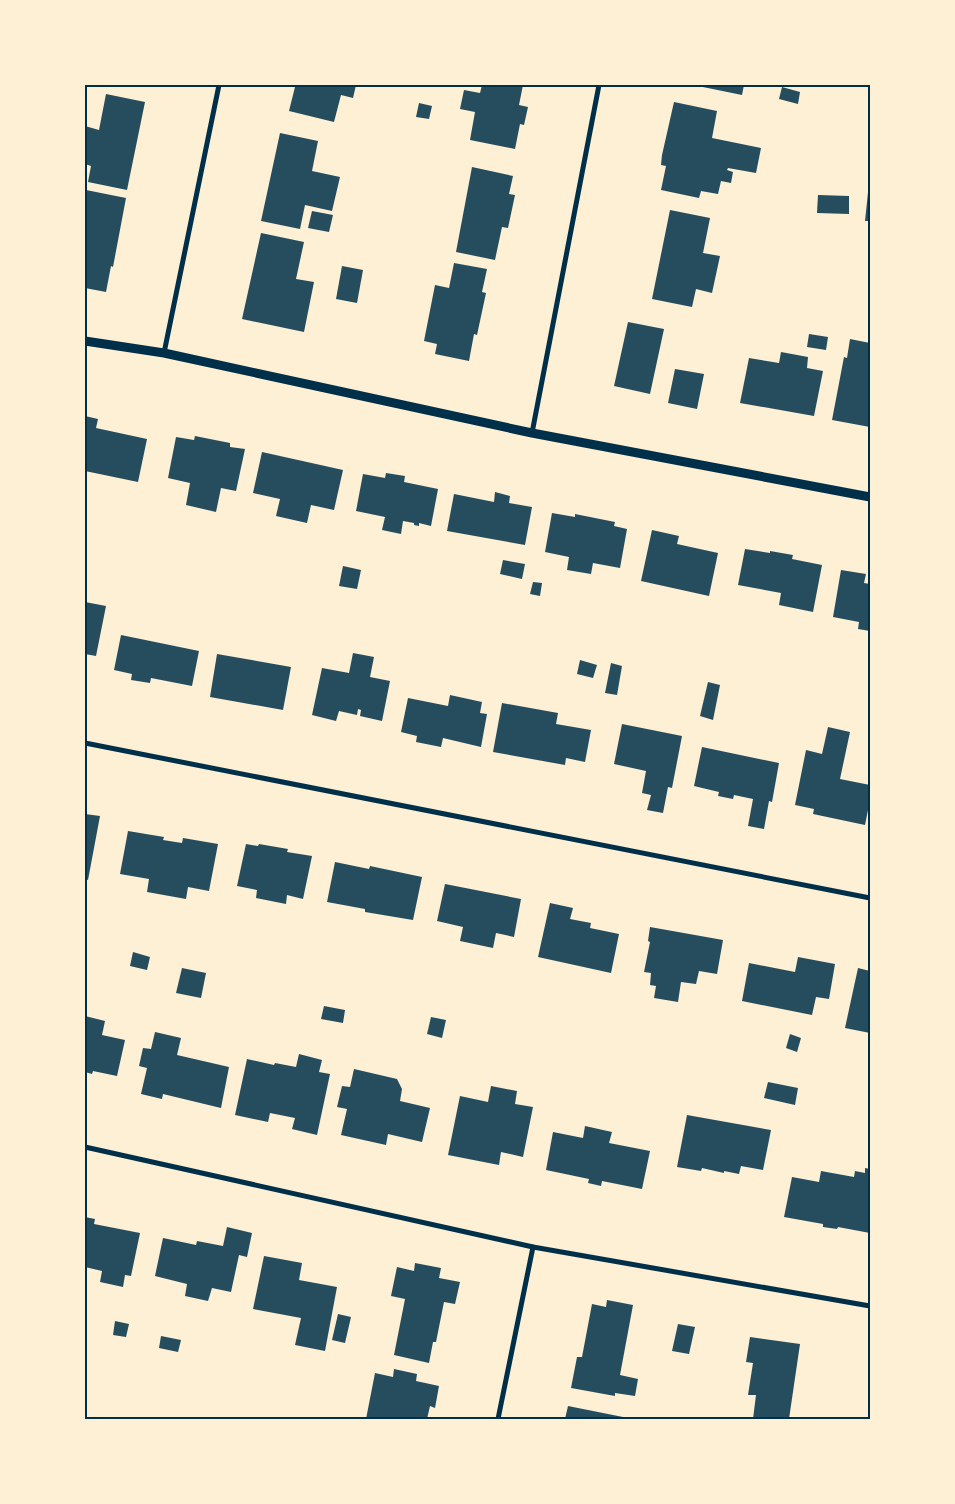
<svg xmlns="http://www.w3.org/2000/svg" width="955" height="1504" viewBox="0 0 955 1504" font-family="'DM Sans',sans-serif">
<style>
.building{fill:#264d5e}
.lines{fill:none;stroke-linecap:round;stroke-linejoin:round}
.minor{stroke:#003049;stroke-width:5}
.tertiary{stroke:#003049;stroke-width:9}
.neatline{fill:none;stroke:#003049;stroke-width:2}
</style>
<rect width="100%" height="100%" fill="#fdf0d5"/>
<g class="building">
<path d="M289,85h67l-3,13 -12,-3 -7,27 -45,-11 6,-24z"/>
<path d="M482,85h41l-4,20 9,2 -4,18 -4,-1 -5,25 -45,-9 5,-28 -15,-3 4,-19 16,3z"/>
<path d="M693,85h51l-2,10z"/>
<path d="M782,87l18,5 -2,12 -19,-5z"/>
<path d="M106,94l39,8 -18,88 -39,-8 3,-16 -6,-2v-38l14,4z"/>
<path d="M674,102l43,9 -5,27 49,10 -5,25 -28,-5 -1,2 6,2 -2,11 -10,-2 -3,13 -17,-3 -2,7 -38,-8 5,-24 -5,-1 1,-10z"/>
<path d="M419,103l13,3 -3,13 -13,-2z"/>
<path d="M280,133l38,8 -6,30 28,6 -8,34 -27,-6 -5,24 -39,-8z"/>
<path d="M472,167l41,9 -4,18 6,1 -7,33 -6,-1 -7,33 -39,-8z"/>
<path d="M869,183h1v38h-5z"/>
<path d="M86,190l40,8 -13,69 -2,-1 -5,26 -21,-4v-91z"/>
<path d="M818,195l31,1v18l-32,-1z"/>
<path d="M670,210l40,8 -7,35 17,3 -8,37 -16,-4 -4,18 -40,-8z"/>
<path d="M312,211l21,4 -4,17 -21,-4z"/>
<path d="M261,233l43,9 -8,37 18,3 -10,50 -62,-13z"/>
<path d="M454,263l33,6 -5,23 4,1 -9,42 -3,-1 -5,27 -34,-7 2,-10 -13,-3 11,-56 14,3z"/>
<path d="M342,266l21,4 -6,33 -21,-4z"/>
<path d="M628,322l36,7 -14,65 -36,-8z"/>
<path d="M809,334l19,3 -2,13 -19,-3z"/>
<path d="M850,339l20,4v84l-38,-7 12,-63 3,1z"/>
<path d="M781,352l27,5 -1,11 16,3 -9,45 -74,-13 9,-45 30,5z"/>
<path d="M675,369l29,5 -7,35 -29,-6z"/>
<path d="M85,416l13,3 -2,9 51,11 -9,43 -53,-11z"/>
<path d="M195,436l35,7v4l15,2 -9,42 -15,-3 -5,24 -30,-7 4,-22 -22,-5 8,-41 18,3z"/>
<path d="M262,452l81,18 -9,40 -23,-5 -4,18 -31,-7 4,-17 -27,-6z"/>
<path d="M386,473l19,3 -1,6 34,7 -7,37 -12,-3v3l-5,-1v-2l-11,-2 -2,13 -19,-4 3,-13 -29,-6 7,-37 22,4z"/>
<path d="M495,492l15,4 -1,7 23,4 -7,38 -78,-14 7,-37 40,8z"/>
<path d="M552,513l23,4v-3l40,8 -1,4 13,3 -7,39 -27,-5 -2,11 -24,-4 2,-13 -24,-5z"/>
<path d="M652,530l27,6 -2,8 41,9 -9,43 -68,-15z"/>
<path d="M745,549l25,4v-2l23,4 -1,4 30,6 -9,47 -34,-7 2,-12 -43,-8z"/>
<path d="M503,560l22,4 -3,15 -22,-5z"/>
<path d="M343,566l18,4 -4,19 -18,-3z"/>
<path d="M841,570l25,4 -2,9 6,1v47l-12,-2 1,-7 -26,-5z"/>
<path d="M533,582l9,1 -2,13 -10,-2z"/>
<path d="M85,602l21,4 -10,50 -11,-2z"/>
<path d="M121,635l78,16 -7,35 -41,-8 -1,5 -19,-3 1,-6 -18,-4z"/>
<path d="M353,653l21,4 -4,20 20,4 -8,40 -22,-5 1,-6 -3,-1 -1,6 -18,-4 -3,10 -24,-6 10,-47 27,5z"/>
<path d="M217,654l74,13 -8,43 -73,-13z"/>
<path d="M580,660l17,5 -4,13 -16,-4z"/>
<path d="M611,663l11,3 -5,29 -12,-2z"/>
<path d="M708,682l12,3 -7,35 -13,-4z"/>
<path d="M450,695l32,7 -2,11 7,1 -6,33 -38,-9 -2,9 -25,-5 1,-6 -16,-4 7,-34 40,8z"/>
<path d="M502,703l56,10 -2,11 35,6 -6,32 -19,-4 -1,7 -72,-13z"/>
<path d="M622,724l60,12 -10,52 -4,-1 -5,26 -16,-3 4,-15 -9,-2 4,-22 -32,-7z"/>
<path d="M828,727l22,5 -10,47 30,6v15l-5,25 -52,-11 1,-5 -19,-4 11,-55 16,4z"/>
<path d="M702,747l77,16 -7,39 -3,-1 -5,28 -16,-3 5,-27 -19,-4 -1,4 -15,-3 1,-4 -25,-6z"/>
<path d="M85,814l15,2 -12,64 -3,-1z"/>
<path d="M128,831l36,6 -1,3 19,3 1,-5 35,6 -9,47 -21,-4 -2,12 -39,-7 2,-13 -29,-5z"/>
<path d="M246,844l12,2 1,-2 29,5 -1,3 25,4 -9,43 -16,-4 -1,9 -30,-6 1,-8 -20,-4z"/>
<path d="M335,862l34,7 1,-3 52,11 -9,43 -48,-8v-3l-38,-7z"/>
<path d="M445,884l76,15 -7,38 -18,-4 -3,15 -33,-7 3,-14 -26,-6z"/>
<path d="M550,903l23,5 -3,11 21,4 -1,5 29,6 -8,39 -73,-16z"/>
<path d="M650,927l73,13 -6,34 -18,-3 -3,13 -15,-2 -3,20 -24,-4 2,-12 -6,-1 1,-12 -7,-1 6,-30 -2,-1z"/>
<path d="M133,952l17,5 -3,13 -17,-4z"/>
<path d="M798,957l37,7 -6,35 -13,-2 -4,18 -70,-14 7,-38 46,9z"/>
<path d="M182,968l24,5 -5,25 -25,-5z"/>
<path d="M858,968l12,3v62l-25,-5z"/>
<path d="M324,1006l21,4 -2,13 -22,-4z"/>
<path d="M85,1016l20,5 -3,14 23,5 -8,36 -24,-5 -1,3 -7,-2z"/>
<path d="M431,1017l15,3 -4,18 -15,-4z"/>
<path d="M155,1032l26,6 -4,17 52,12 -8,41 -58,-14 -1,5 -21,-5 6,-26 -8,-2 4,-18 8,1z"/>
<path d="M790,1034l11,4 -4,14 -11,-4z"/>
<path d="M299,1054l23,6 -3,12 11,2 -13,61 -25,-6 3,-11 -25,-5 -2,9 -33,-7 12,-56 27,6 1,-2 21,4z"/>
<path d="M354,1069l43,10 5,10 -2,12 30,7 -8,34 -34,-8 -2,11 -45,-10 6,-26 -10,-2 5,-21 8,1z"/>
<path d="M768,1082l30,6 -3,17 -31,-7z"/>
<path d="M491,1086l26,5 -2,13 18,3 -10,50 -22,-5 -2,13 -51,-10 12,-59 28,6z"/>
<path d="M687,1115l84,15 -8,40 -22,-4 -2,8 -15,-3v2l-22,-5 -1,3 -24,-4z"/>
<path d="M585,1126l27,6 -3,11 41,8 -8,38 -40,-8 -1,5 -13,-3 1,-4 -43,-9 7,-38 30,6z"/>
<path d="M865,1168l5,1v64l-32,-6 -1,2 -14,-2v-3l-39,-7 8,-40 27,5 2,-11 33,6 1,-6 10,2z"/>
<path d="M85,1217l10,2 -1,5 46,9 -9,43 -6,-1 -2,12 -23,-5 2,-11 -17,-4z"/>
<path d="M227,1227l25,6 -5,24 -8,-2 -8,37 -19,-4 -4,13 -23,-5 2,-12 -32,-8 8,-38 33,7 1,-4 26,5z"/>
<path d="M264,1256l38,7 -3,17 38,7 -12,64 -30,-6 6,-27 -48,-9z"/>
<path d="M415,1263l26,5 -2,10 21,4 -5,22 -11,-2 -8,40h-3l-4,21 -35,-8 11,-56 -14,-3 6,-29 17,4z"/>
<path d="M607,1300l26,5 -13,70 18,4 -3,17 -20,-3v3l-44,-8 6,-31h5l10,-53 14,3z"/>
<path d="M338,1314l13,3 -6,26 -13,-3z"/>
<path d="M115,1321l14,3 -3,13 -13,-2z"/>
<path d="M678,1324l17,3 -6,27 -17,-3z"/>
<path d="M161,1336l20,4 -3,12 -19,-4z"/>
<path d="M750,1337l50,7 -11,75h-36l3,-24h-8l5,-32 -7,-1z"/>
<path d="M394,1369l23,5 -1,7 23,5 -4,22 -5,-2 -3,13h-61l9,-46 18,4z"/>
<path d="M568,1406l55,11v2h-58z"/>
</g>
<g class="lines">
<g class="minor">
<path d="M164,353l55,-268"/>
<path d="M532,433l67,-348"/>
<path d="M85,743l785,155"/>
<path d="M85,1147l448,100 337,59"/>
<path d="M498,1419l35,-172"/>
</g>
<path class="tertiary" d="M85,341l79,12 368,80 338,64"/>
</g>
<rect width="955" height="1504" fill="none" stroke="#fdf0d5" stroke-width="172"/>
<rect x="86" y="86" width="783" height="1332" class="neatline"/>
</svg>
